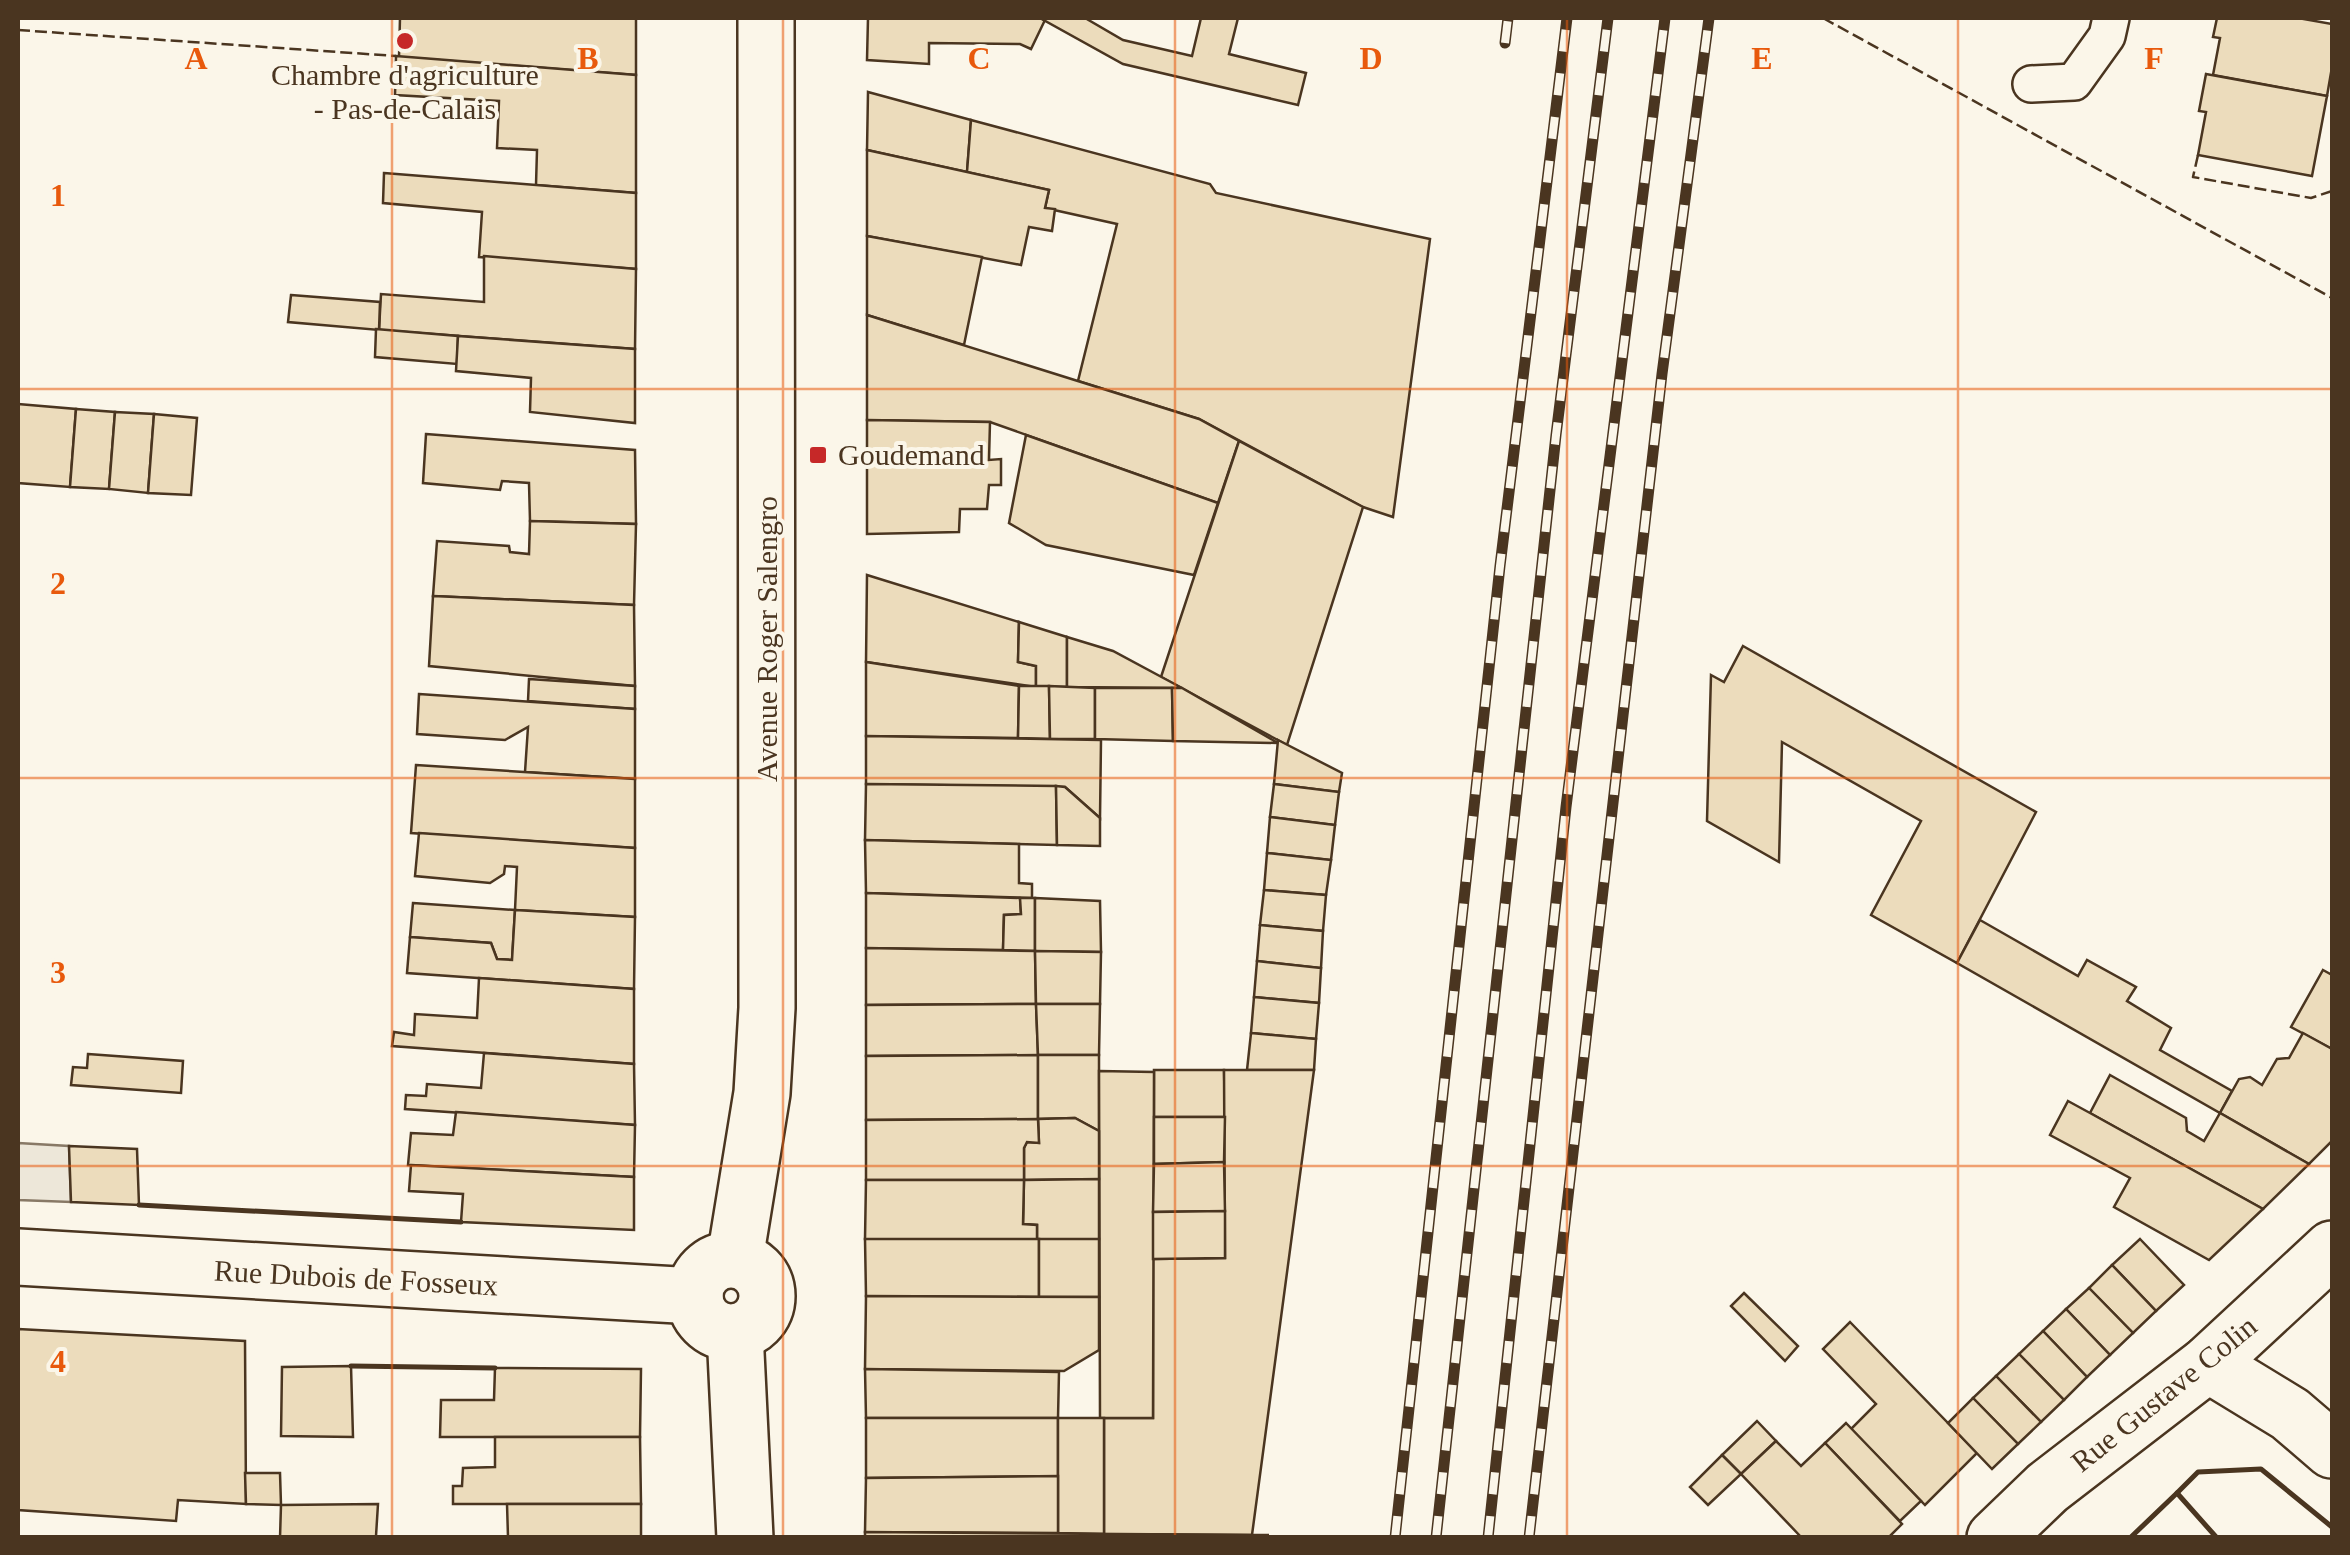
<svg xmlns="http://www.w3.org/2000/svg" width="2350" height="1555" viewBox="0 0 2350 1555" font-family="Georgia,serif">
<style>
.parking{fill:#ede7d9;stroke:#887966;stroke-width:2.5}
.building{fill:#ecdcbc;stroke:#4a3520;stroke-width:2.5}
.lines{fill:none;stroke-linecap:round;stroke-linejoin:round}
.lane-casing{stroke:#4a3520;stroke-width:40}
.street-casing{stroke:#4a3520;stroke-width:60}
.secondary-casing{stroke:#4a3520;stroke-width:60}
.lane{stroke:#fbf6e9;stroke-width:35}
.street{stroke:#fbf6e9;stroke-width:55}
.secondary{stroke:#fbf6e9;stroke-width:55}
.rail-casing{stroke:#4a3520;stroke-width:11}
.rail{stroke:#fbf6e9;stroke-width:8;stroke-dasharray:22;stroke-linecap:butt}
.fence{stroke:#4a3520;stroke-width:2.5;stroke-dasharray:12 5;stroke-linecap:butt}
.wall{stroke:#4a3520;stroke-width:5}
.grid{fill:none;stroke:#e8590c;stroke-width:2.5;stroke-opacity:0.55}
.poi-dot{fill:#c62828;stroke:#fbf6e9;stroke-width:4}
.labels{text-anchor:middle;stroke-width:8;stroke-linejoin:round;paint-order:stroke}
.poi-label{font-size:30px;fill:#4a3520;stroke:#fbf6e9}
.street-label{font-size:30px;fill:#4a3520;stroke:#fbf6e9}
.grid-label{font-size:32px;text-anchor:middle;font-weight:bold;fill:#e8590c;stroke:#fbf6e9;stroke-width:8;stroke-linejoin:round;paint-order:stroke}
</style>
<rect width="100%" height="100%" fill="#fbf6e9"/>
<path class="parking" d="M18,1143l51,3 2,56 -53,-2z"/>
<g class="building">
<path d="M400,18h236v57l-237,-18z"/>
<path d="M868,18h172l5,2 -14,29 -11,-5 -91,-1v21l-62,-4z"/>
<path d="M1040,18h45l38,22 69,16 9,-38h37l-9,36 77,19 -8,32 -175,-41z"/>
<path d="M2217,18h81l34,6v43l-5,29 -114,-21 7,-37 -7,-1z"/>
<path d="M396,56l240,19v118l-100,-8 1,-35 -40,-2 2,-47 -104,-6z"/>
<path d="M2206,74l121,22 -15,80 -114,-21 8,-43 -7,-1z"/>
<path d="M868,92l103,28 -4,52 -100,-22z"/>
<path d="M971,120l239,64 6,9 214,46 -37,278 -30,-10 -164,-88 -121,-38 39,-157 -72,-16 4,-18 -82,-18z"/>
<path d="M867,150l182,40 -4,18 10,1 -3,22 -23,-4 -8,38 -154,-29z"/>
<path d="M384,173l252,20v76l-157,-12 3,-45 -99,-9z"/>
<path d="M867,236l115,21 -18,88 -97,-30z"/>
<path d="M484,256l152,13 -1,80 -256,-19 2,-36 103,8z"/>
<path d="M291,295l89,7 -1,28 -91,-8z"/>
<path d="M867,315l332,104 40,22 -21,62 -228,-81 -123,-2z"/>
<path d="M376,329l82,7 -1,28 -82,-7z"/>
<path d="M458,336l177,13v74l-105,-11 1,-34 -75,-7z"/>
<path d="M18,404l58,5 -6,78 -52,-4z"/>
<path d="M76,409l39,3 -6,77 -39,-2z"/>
<path d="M115,412l39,2 -6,79 -39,-4z"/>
<path d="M154,414l43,4 -6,77 -43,-2z"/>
<path d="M867,420l123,2 -1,38 12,-1v26h-12l-2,24h-27l-1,23 -92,2z"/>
<path d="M426,434l209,16 1,74 -106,-3 -1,-38 -27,-2 -2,9 -77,-7z"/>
<path d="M1026,435l192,68 -24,72 -148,-30 -37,-22z"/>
<path d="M1239,441l124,66 -76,238 -126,-68z"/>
<path d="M530,521l106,3 -2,81 -201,-9 4,-55 72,5 1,6 19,2z"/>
<path d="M867,575l152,47 -1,40 18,4v21l-170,-25z"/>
<path d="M433,596l201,9 1,81 -206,-20z"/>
<path d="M1019,622l48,15v50h-31v-21l-18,-4z"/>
<path d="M1067,637l46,14 69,37 -115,-1z"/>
<path d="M1743,646l293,166 -79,151 -86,-48 50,-94 -139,-79 -3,120 -72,-41 4,-146 13,7z"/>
<path d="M866,662l153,24 -1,52 -152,-2z"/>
<path d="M529,679l106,7v23l-107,-8z"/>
<path d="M1019,686h30l1,53 -32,-1z"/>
<path d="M1049,686l46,2v51h-45z"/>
<path d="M1095,688h77l1,53 -78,-2z"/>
<path d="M1172,688h10l96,55 -105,-2z"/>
<path d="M419,694l216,15v70l-110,-7 3,-45 -23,13 -88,-6z"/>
<path d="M866,736l235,4 -1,78 -35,-31 -199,-3z"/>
<path d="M1278,740l64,33 -3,19 -65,-8z"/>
<path d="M416,765l219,14v69l-224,-15z"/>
<path d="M866,784l190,2 1,59 -192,-5z"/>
<path d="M1274,784l65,8 -4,33 -65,-8z"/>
<path d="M1056,786l9,1 35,31v28l-43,-1z"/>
<path d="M1270,817l65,8 -4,35 -64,-7z"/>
<path d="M419,833l216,15v69l-120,-7 2,-43 -12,-1 -1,8 -14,9 -75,-7z"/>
<path d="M865,840l154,4v39l13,1v14l-166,-5z"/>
<path d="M1267,853l64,7 -5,35 -62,-5z"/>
<path d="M1264,890l62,5 -3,36 -63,-6z"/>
<path d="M866,893l154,5 1,16 -17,1 -1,35 -137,-2z"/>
<path d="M1020,898h15v53l-32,-1 1,-35 17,-1z"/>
<path d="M1035,898l65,3 1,51 -66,-1z"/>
<path d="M413,903l102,7 -3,50 -15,-1 -6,-16 -81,-6z"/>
<path d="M515,910l120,7 -1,72 -227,-16 3,-36 81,6 6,16 15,1z"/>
<path d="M1980,920l98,56 9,-16 49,27 -9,14 44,27 -11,22 72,41 -12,22 -263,-150z"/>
<path d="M1260,925l63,6 -2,37 -64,-7z"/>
<path d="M866,948l169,3 1,53 -170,1z"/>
<path d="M1035,951l66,1 -1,52h-64z"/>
<path d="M1257,961l64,7 -2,35 -65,-6z"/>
<path d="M2323,970l9,5v74l-41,-22z"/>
<path d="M479,978l155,11v75l-242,-18 2,-14 20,3 1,-21 62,4z"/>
<path d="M1254,997l65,6 -3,36 -65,-6z"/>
<path d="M1036,1004l2,51 -172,1v-51z"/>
<path d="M1036,1004h64l-1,51h-61z"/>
<path d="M1251,1033l65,6 -2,31h-67z"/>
<path d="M2303,1033l29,16v92l-23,23 -89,-51 19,-34 11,-2 12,8 15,-26 12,-1z"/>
<path d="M484,1053l150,11 1,61 -230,-16 1,-14 20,1 1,-12 54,4z"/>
<path d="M88,1054l95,7 -2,32 -110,-8 2,-18 14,1z"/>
<path d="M1038,1055v64l-172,1v-64z"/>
<path d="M1038,1055h61v76l-24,-13 -37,1z"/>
<path d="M1154,1070h70l1,47h-71z"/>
<path d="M1224,1070h90l-62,465 -148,-1v-116h49v-159l72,-1z"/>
<path d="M1099,1071l55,1 -1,346h-53z"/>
<path d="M2110,1075l76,43 1,13 17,10 16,-28 89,51 -46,45 -173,-96z"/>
<path d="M2068,1101l22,12 173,96 -54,51 -95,-53 16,-29 -80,-43z"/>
<path d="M456,1112l179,13 -1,52 -226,-12 3,-32 42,2z"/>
<path d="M1154,1117h71l-1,45 -70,2z"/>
<path d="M1075,1118l24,13v48l-75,1v-32l3,-6 12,1 -1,-24z"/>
<path d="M1038,1119l1,24 -12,-1 -3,6v32h-158v-60z"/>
<path d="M69,1146l68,3 2,56 -68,-3z"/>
<path d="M1224,1162l1,49 -72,1 1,-48z"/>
<path d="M411,1165l223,12v53l-173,-8 2,-28 -54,-3z"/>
<path d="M1099,1179v60l-62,1v-15l-14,-1 1,-44z"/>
<path d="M866,1180h158l-1,44 14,1v15l-172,-1z"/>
<path d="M1225,1211v47l-72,1v-47z"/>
<path d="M865,1239h174v58l-173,-1z"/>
<rect x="1039" y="1239" width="60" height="58"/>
<path d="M2140,1239l44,46 -28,26 -44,-46z"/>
<path d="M2112,1265l44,46 -23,22 -44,-45z"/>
<path d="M2089,1288l44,45 -23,22 -44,-46z"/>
<path d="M1744,1293l54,53 -13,15 -54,-55z"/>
<path d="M866,1296l233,1v53l-35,21 -199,-2z"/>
<path d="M2066,1309l44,46 -23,22 -44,-46z"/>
<path d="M1850,1322l127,131 -52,52 -74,-76 25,-25 -53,-55z"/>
<path d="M18,1329l227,12 1,163 -68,-4 -2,21 -158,-11z"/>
<path d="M2043,1331l44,46 -23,23 -45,-46z"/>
<path d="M2019,1354l45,46 -23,22 -45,-46z"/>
<path d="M351,1366l2,71 -72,-1 1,-69z"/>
<path d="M495,1368l146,1 -1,68h-200l1,-37h53z"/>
<path d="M865,1369l194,3 -1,46h-192z"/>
<path d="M1996,1376l45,46 -23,22 -45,-46z"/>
<path d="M1973,1398l45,46 -26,25 -44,-46z"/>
<path d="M866,1418h192v58l-192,2z"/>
<path d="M1058,1418h46v116l-46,-1z"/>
<path d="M1757,1421l19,20 -35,33 -19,-19z"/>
<path d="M1846,1423l75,78 -21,20 -75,-78z"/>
<path d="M495,1437h145l1,67h-188v-18h9l1,-18 32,-1z"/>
<path d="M1776,1441l25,25 24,-23 77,81 -14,14h-86l-61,-64z"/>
<path d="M1722,1455l19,19 -33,31 -18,-18z"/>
<path d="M245,1473h35l1,32 -35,-1z"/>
<path d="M1058,1476v57l-193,-1 1,-54z"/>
<path d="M378,1504l-2,32 132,1 -1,-33h134v34h-361l1,-33z"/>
<path d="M865,1532l387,3h17l-404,3z"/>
</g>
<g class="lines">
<g class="lane-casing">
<path id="lane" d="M2031,84l43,-2 33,-46 4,-18"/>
</g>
<g class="street-casing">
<g id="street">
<path d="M18,1257l677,39"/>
<path d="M2208,1364l82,50 42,36"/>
<path d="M1995,1538l52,-50 161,-124 124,-115"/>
</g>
</g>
<g class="secondary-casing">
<g id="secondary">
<path d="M735,1259l27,-166 5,-85 -1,-990"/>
<circle cx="731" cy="1296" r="36"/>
<path d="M735,1332l10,206"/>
</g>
</g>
<use href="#lane" class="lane"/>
<use href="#street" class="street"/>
<use href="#secondary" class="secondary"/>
<g class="rail-casing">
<g id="rail">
<path d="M1505,43l3,-25"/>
<path d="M1395,1538l105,-972 67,-548"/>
<path d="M1436,1538l120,-1103 52,-417"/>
<path d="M1488,1538l78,-731 99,-789"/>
<path d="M1529,1538l133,-1164 47,-356"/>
</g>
</g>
<use href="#rail" class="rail"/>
<g class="fence">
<path d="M1823,18l509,280"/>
<path d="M18,30l378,26"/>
<path d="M2198,155l-5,22 118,21 21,-7"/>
</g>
<g class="wall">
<path d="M139,1205l322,17"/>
<path d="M351,1366l144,2"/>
<path d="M2177,1493l21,-21 63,-3 71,58"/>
<path d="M2130,1538l47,-45 40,45"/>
</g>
</g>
<path class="grid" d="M392,18v1520M783,18v1520M1175,18v1520M1567,18v1520M1958,18v1520M18,389h2314M18,778h2314M18,1166h2314"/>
<g class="poi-dot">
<circle cx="405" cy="41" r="10"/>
<rect x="808" y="445" width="20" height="20" rx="5"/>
</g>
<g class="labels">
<g class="poi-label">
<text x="405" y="85">Chambre d'agriculture<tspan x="405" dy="34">- Pas-de-Calais</tspan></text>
<text x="838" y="465" text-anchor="start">Goudemand</text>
</g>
<g class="street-label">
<text transform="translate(767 639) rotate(-90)" y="10">Avenue Roger Salengro</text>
<text transform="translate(356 1278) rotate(3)" y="10">Rue Dubois de Fosseux</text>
<text transform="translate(2164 1394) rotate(-39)" y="10">Rue Gustave Colin</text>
</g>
</g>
<g class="grid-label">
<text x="196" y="69">A</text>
<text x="588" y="69">B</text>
<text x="979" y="69">C</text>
<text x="1371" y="69">D</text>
<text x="1762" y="69">E</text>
<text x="2154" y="69">F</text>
<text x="58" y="206">1</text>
<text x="58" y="594">2</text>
<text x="58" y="983">3</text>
<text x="58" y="1372">4</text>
</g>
<rect width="2350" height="1555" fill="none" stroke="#4a3520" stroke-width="40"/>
</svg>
